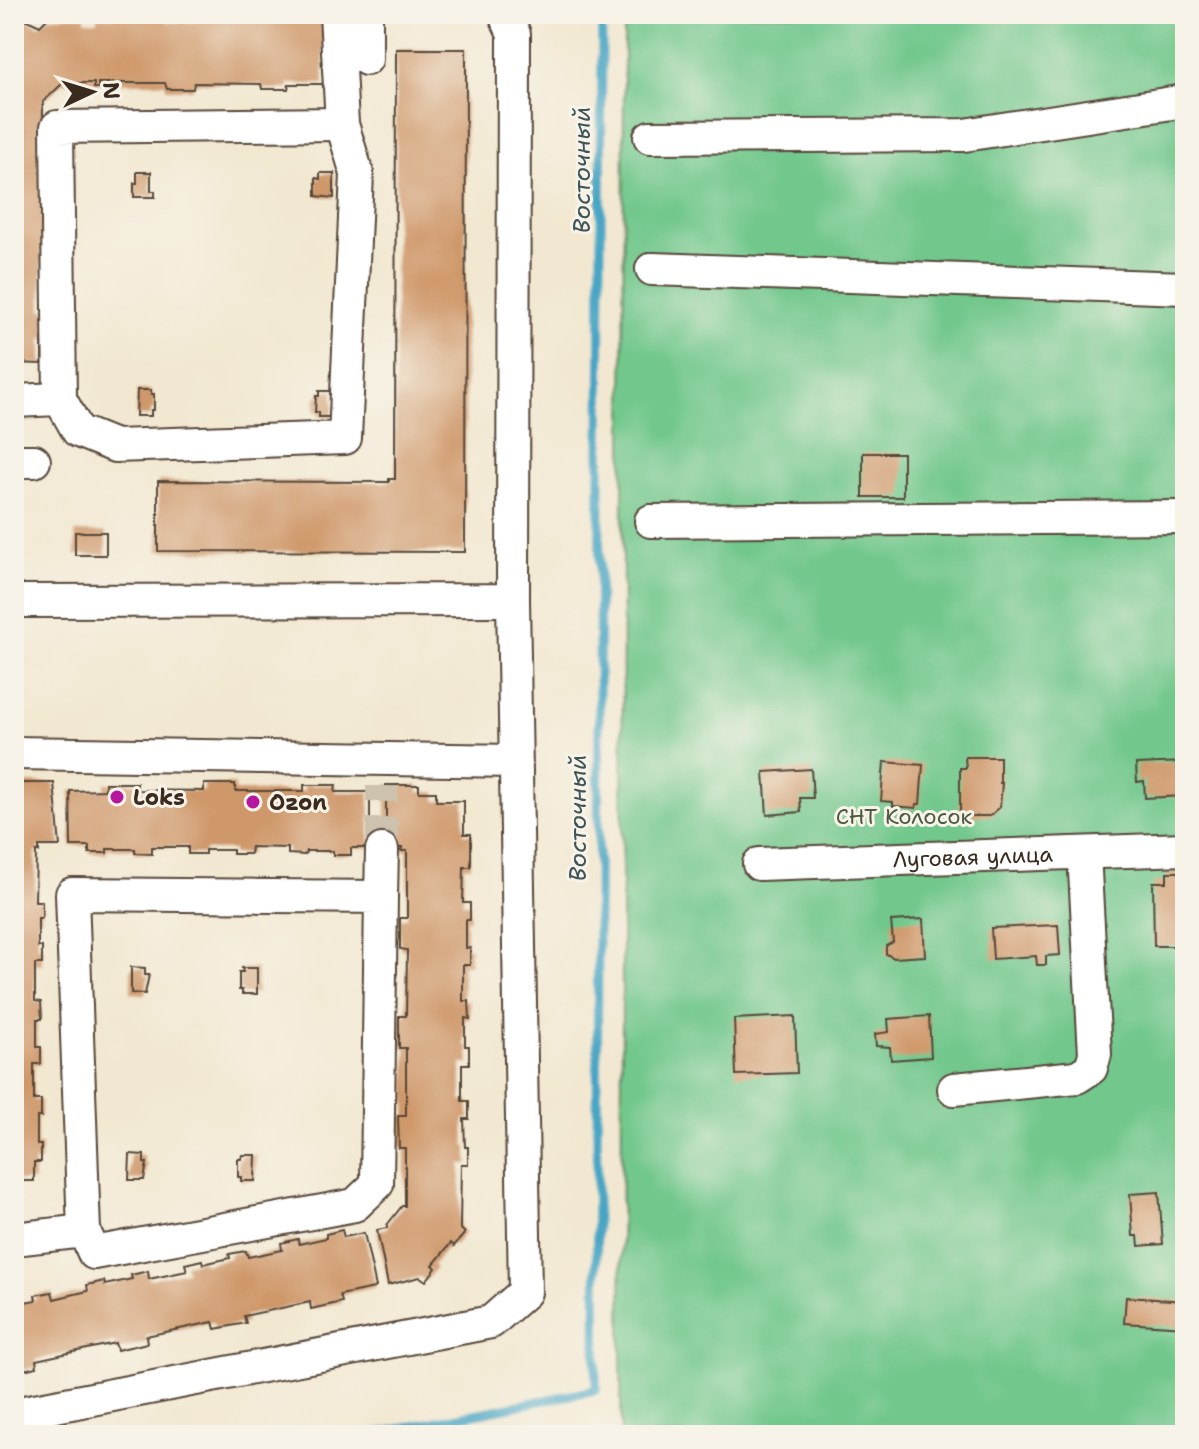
<svg xmlns="http://www.w3.org/2000/svg" width="1199" height="1449" viewBox="0 0 1199 1449" font-family="'Shantell Sans',sans-serif">
<style>
.green{fill:#71c78c;stroke:#567855;stroke-width:2}
.lines{fill:none;stroke-linecap:round;stroke-linejoin:round}
.stream{stroke:#46a6c5;stroke-width:9}
.building{fill:#cf986a}
.minor-tunnel{stroke:#cdc2ad;stroke-width:32;stroke-dasharray:32 16;stroke-linecap:butt}
.minor-casing{stroke:#564639;stroke-width:36}
.minor{stroke:#fff;stroke-width:32}
.poi-dot{fill:#b5179e;stroke:#f7f3e8;stroke-width:3}
.labels{text-anchor:middle;stroke-width:6;stroke-linejoin:round;paint-order:stroke}
.poi-label{font-size:22px;font-weight:bold;fill:#3b2a1e;stroke:#f7f3e8;text-anchor:start}
.park-label{font-size:22px;fill:#4b593f;stroke:#f7f3e8}
.street-label{font-size:22px;fill:#3b2a1e;stroke:#f7f3e8}
.water-label{font-size:24px;font-style:italic;fill:#3f5558;stroke:#f7f3e8}
</style>
<rect width="100%" height="100%" fill="#f7f3e8"/>
<filter id="ink" filterUnits="userSpaceOnUse"><feTurbulence type="fractalNoise" baseFrequency=".0125" numOctaves="2"/><feDisplacementMap in="SourceGraphic" scale="16" xChannelSelector="R" yChannelSelector="G"/><feConvolveMatrix kernelMatrix="1 2 1 2 8 2 1 2 1" color-interpolation-filters="sRGB"/></filter>
<filter id="wash" filterUnits="userSpaceOnUse"><feTurbulence type="fractalNoise" baseFrequency=".006" numOctaves="4" result="noise"/><feDisplacementMap in="SourceGraphic" scale="32" xChannelSelector="R" yChannelSelector="G"/><feGaussianBlur stdDeviation="1.8" result="paint"/><feColorMatrix in="noise" values="0 0 0 0 0 0 0 0 0 0 0 0 0 0 0 0 0 1.4 0 .05"/><feComposite in="paint" operator="in"/></filter>
<g filter="url(#wash)">
<rect width="100%" height="100%" fill="#f2e8d1"/>
<path class="green" d="M624,14h561v1421h-564z"/>
<g class="lines">
<path class="stream" d="M368,1435l228,-45 6,-1376"/>
</g>
<g id="blocks">
<g class="building">
<path d="M66,16h18l2,5h11v-4l53,-1 17,2v4h13l-1,-3h4v3h11v-4l18,-2 112,1v67h-35l-1,5h-26l-1,-5 -67,-1 -1,6h-26l-2,-6h-53v8h-2l-1,-8h-11v5h-4v-5h-31l-20,19 -1,153h4l1,7h-5v48h5l-1,29 -4,-1v26l-28,-1v-346l11,2 15,7 9,-9z"/>
<path d="M396,49h70l-1,503 -307,-1v-70l231,1v-3h6z"/>
<path d="M137,172h14v19h4v6h-21v-14h3z"/>
<path d="M320,173h14v25l-18,-2v-18l4,1z"/>
<path d="M137,390h14v4h3v16h-3v6h-15z"/>
<path d="M319,391h14v26h-14v-5h-4l1,-16h3z"/>
<rect x="863" y="453" width="40" height="44"/>
<rect x="75" y="532" width="31" height="23"/>
<path d="M965,757h35v26h2l-2,24 -10,9h-30v-48h6z"/>
<path d="M884,762l39,3 -3,39h-3l-1,4 -23,-2v-4l-12,-1z"/>
<path d="M1185,762v34l-40,2 -1,-17 -7,1 -1,-18z"/>
<path d="M811,769l2,29h-13l1,14 -34,3 -3,-43z"/>
<path d="M21,783h33l6,63h-21v6h-3l-1,49h7v17h-4v29h4v17h-7v37l6,1 1,17h-5v28h4v17h-7v36h7v17h-4v28h4v17h-7v19h-20v-391h7z"/>
<path d="M105,783h32v7l67,1v-7h31v7h69v-6h32l-1,7h35v56h-19v7h-18v-4h-27l-1,4 -17,-1v-6l-37,-1 -1,7h-17v-4h-28v4h-17v-7h-36v7l-17,-1v-4h-28v4h-18v-7h-18l-1,-55 35,-1z"/>
<path d="M386,785h33v7h17v9h28v33h7v33h-7l-1,36h7v17h-4v28h4v17h-7v36h6l1,18 -5,-1v28h4v18h-7v37h7v18h-5l1,28h3v17h-7l-1,64 5,5 -11,13 -3,-3 -18,22 3,3 -10,13 -6,-4 -32,8 -11,-55 10,-2v-3l15,-19h3v-58h-6l-1,-32h8v-68h-7v-32h7l1,-66 -7,-1v-31h7v-67h-6l1,-3h-16z"/>
<path d="M1167,872h14l1,9h3v65h-31l-1,-64h14z"/>
<path d="M923,919l2,37 -31,2 -8,-4v-8l7,-4 -2,-21z"/>
<path d="M1058,925l2,30 -14,1v9h-9l-1,-9 -43,3 -2,-31z"/>
<path d="M131,967l14,1v7h4l-4,19 -14,-1z"/>
<path d="M242,968h15v26h-15v-4h-3v-18h4z"/>
<path d="M795,1016l2,57 -61,2 -2,-56z"/>
<path d="M929,1016l2,41 -40,3 -1,-13 -14,-1 -1,-12 14,-2 -1,-13z"/>
<path d="M130,1154l14,1v8h3l-3,17h-15z"/>
<path d="M242,1155h14l-1,26h-14v-4h-3v-18h3z"/>
<path d="M1159,1192l4,52 -24,2 -1,-10h-5l-3,-42z"/>
<path d="M342,1230l2,7 20,-4 12,54 -2,1 -34,7 2,7 -31,7 -1,-7 -66,14 2,7 -31,6 -2,-7 -67,14 1,7 -30,7 -2,-7 -79,17 1,7 -23,5v-68l22,-4 -1,-5 17,-3 2,7 34,-8 -1,-6 17,-4 1,4 27,-6 -1,-4 17,-4 1,8 38,-8 -2,-7 17,-4 1,4 27,-6 -1,-4 17,-3 2,6 34,-7 -1,-7 17,-4 1,5 27,-6v-4z"/>
<path d="M1126,1297l59,4v26l-61,-4z"/>
</g>
</g>
</g>
<g filter="url(#ink)">
<use href="#blocks" fill-opacity="0" stroke="#564639" stroke-width="2"/>
<g class="lines">
<path class="minor-tunnel" d="M382,850v-64"/>
<g class="minor-casing">
<g id="minor">
<path d="M366,59v-45"/>
<path d="M650,137l314,-2 221,-34"/>
<path d="M652,269l533,19"/>
<path d="M60,399l-3,-272 285,-3"/>
<path d="M14,401l46,-2 18,32 37,15 230,-8 12,-264 -15,-50 -6,-110"/>
<path d="M14,461h20"/>
<path d="M651,521l534,-4"/>
<path d="M14,601l499,-1 1,-566 -9,-20"/>
<path d="M14,753l501,8"/>
<path id="s1" d="M759,864l426,-15"/>
<path d="M381,897l-309,-3 12,337 10,22 261,-48 22,-21 4,-287 1,-47"/>
<path d="M954,1089l123,-12 14,-9 4,-14 -11,-201"/>
<path d="M14,1239l70,-8"/>
<path d="M14,1414l477,-92 34,-30 -12,-692"/>
</g>
</g>
<use href="#minor" class="minor"/>
</g>
</g>
<g class="poi-dot">
<circle cx="117" cy="797" r="8"/>
<circle cx="253" cy="802" r="8"/>
</g>
<g class="labels">
<g class="poi-label">
<text x="133" y="805">Loks</text>
<text x="269" y="810">Ozon</text>
</g>
<g class="park-label">
<text x="904" y="824">СНТ Колосок</text>
</g>
<g class="street-label">
<text dy="8" stroke="none"><textPath href="#s1" startOffset="214">Луговая улица</textPath></text>
</g>
<g class="water-label">
<text transform="translate(582 170) rotate(-90)" y="8">Восточный</text>
<text transform="translate(578 818) rotate(-90)" y="8">Восточный</text>
</g>
</g>
<rect width="1199" height="1449" fill="none" stroke="#f7f3e8" stroke-width="48"/>
<g transform="translate(92 92) rotate(86)" stroke="#f7f3e8" stroke-width="6" paint-order="stroke">
<path d="M0-6L14 30L0 20L-14 30Z" fill="#3b2a1e"/>
<text y="-12" font-size="22" font-weight="bold" text-anchor="middle" fill="#3b2a1e">N</text>
</g>
</svg>
